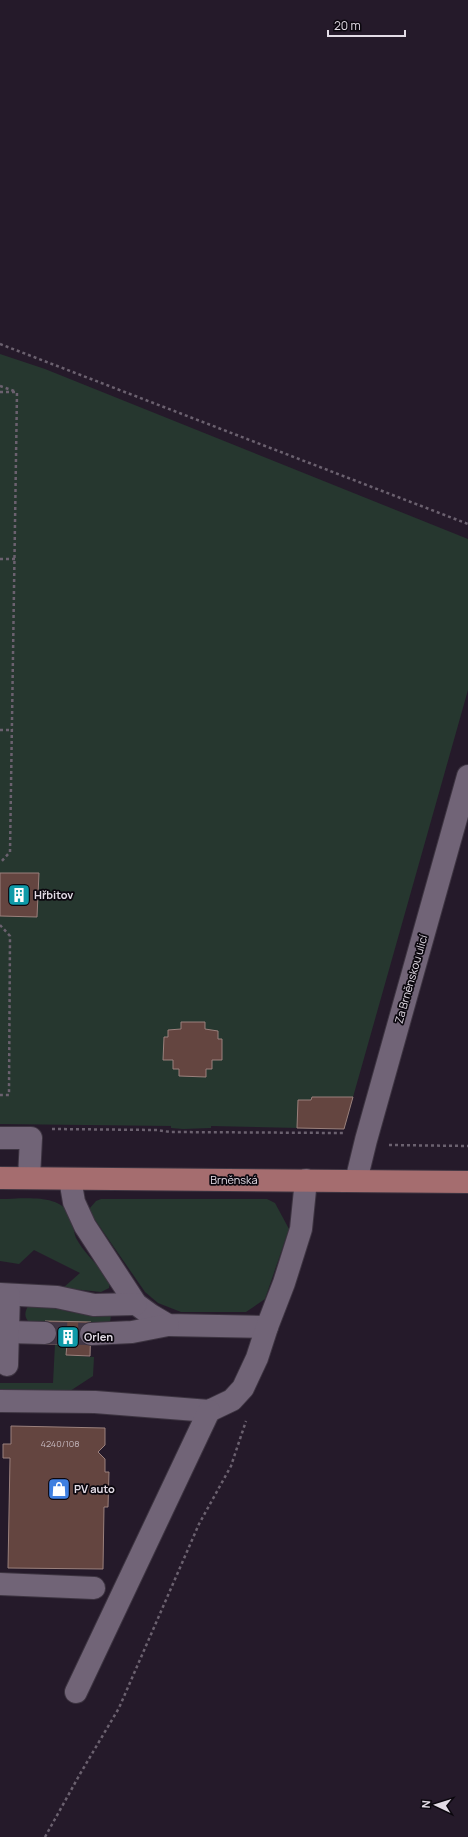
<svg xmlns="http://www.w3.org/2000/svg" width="468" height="1837" viewBox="0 0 468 1837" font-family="Manrope,sans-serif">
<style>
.green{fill:#26372f}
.building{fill:#644540;stroke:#9a807c}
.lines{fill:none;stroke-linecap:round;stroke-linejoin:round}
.minor-tunnel{stroke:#423746;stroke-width:22;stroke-dasharray:22 11;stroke-linecap:butt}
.minor-casing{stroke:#3d3441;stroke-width:24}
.major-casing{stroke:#3d3441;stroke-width:24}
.path{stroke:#6b616f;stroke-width:2.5;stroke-dasharray:3 3;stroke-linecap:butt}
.minor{stroke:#716477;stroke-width:22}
.major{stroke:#a56d6f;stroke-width:22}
.labels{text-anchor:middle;stroke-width:3.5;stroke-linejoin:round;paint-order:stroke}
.number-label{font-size:9px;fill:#c3b6bc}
.poi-label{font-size:11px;font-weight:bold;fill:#e3dce6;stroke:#0b070e;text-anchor:start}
.street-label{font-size:11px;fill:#e3dce6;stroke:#0b070e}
</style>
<rect width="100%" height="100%" fill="#251a2a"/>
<g class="green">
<path d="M0,354l45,15 423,170v151l-124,439 -133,-3v2l-28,1 -12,-1v-2l-171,-2z"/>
<path d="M0,1199c20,0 59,-6 69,15 4,7 4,16 7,24 9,17 24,28 34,43l-1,7 -8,4 -38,-4 17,-15 -46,-23 -15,14 -19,-3z"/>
<path d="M101,1199h166l8,4 14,26 -24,70 -19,13h-65l-23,-9 -13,-11 -54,-78 -1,-6 6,-7z"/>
<path d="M30,1303l21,3 18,6 42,3 -1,8 -64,-2 -1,3 -17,-3c-5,-6 -2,-12 2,-18z"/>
<path d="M55,1344h12l-1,11 28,2 -1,19 -23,15 -70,-1v-7h53z"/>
</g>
<g class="building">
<path d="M0,873h39l-2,44 -37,-1z"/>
<path d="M181,1022h24v7l13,2v8h4v21h-10v9h-6v8l-27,-1v-7h-6v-9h-10l1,-23h4v-7l13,-1z"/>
<path d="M312,1097h41l-9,32 -47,-1 1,-28h13z"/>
<path d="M45,1321l46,1 -1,34 -24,-1 1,-11h-22z"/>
<path d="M11,1426l94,2v17l-7,7 7,7v13h4l-1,35h-4l-1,62 -95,-1 2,-110h-7v-14h8z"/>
</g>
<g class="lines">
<path class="minor-tunnel" d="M45,1333l46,1"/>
<g class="minor-casing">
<g id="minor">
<path d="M0,1138h31l-2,40"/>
<path d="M70,1179l4,23 11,24 51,78 15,11 17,10 99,2"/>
<path d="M356,1181l10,-41 102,-364"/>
<path d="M0,1294l57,3 37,8 42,-1"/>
<path d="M8,1332l37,1"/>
<path d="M91,1334l41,-2 36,-7"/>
<path d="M7,1365l2,-70"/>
<path d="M0,1401l95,1 114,9 23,-11 11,-12 14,-30 10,-31 17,-44 17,-54 5,-49"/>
<path d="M0,1584l94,4"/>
<path d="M76,1692l133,-281"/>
</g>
</g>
<g class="major-casing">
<path id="major" d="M0,1178l468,4"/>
</g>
<g class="path">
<path d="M0,344l468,180"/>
<path d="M0,386l14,5"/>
<path d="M0,392h17l-7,460 -10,11"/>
<path d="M0,559h15"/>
<path d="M0,730h13"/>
<path d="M0,925l10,11 -1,159h-9"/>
<path d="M52,1129l105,1 13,2 173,1"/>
<path d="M389,1145l79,1"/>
<path d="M45,1837l35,-63 39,-66 80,-184 32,-58 15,-45"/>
</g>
<use href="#minor" class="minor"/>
<use href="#major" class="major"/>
</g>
<defs>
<g id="building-square" transform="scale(1.15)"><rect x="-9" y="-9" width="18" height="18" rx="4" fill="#0f9aa8" stroke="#0b070e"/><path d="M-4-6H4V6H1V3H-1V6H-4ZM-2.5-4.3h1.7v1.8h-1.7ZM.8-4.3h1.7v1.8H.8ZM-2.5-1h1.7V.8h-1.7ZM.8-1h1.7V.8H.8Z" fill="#fff"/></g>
<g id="shop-square" transform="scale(1.15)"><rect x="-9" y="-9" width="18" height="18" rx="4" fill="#3f7fe0" stroke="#0b070e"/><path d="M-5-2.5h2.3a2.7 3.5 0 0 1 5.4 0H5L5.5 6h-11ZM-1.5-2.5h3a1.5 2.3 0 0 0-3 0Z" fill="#fff"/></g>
</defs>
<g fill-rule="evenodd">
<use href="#building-square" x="19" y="895"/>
<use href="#building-square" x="68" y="1337"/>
<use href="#shop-square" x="59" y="1489"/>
</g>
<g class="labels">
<g class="number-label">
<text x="60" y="1447">4240/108</text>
</g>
<g class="poi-label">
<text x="34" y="899">Hřbitov</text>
<text x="84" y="1341">Orlen</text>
<text x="74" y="1493">PV auto</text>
</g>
<g class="street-label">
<text transform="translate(411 979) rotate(-74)" y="4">Za Brněnskou ulicí</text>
<text x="234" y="1184">Brněnská</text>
</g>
</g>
<g transform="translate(436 1805) rotate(274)" stroke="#0b070e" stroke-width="3" paint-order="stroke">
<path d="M0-3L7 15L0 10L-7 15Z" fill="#e3dce6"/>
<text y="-6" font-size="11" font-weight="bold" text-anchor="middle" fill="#e3dce6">N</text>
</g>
<path d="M328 30v6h77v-6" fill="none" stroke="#e3dce6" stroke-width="2"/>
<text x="334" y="30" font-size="12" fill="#e3dce6" stroke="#0b070e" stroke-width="3" paint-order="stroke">20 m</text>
</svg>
